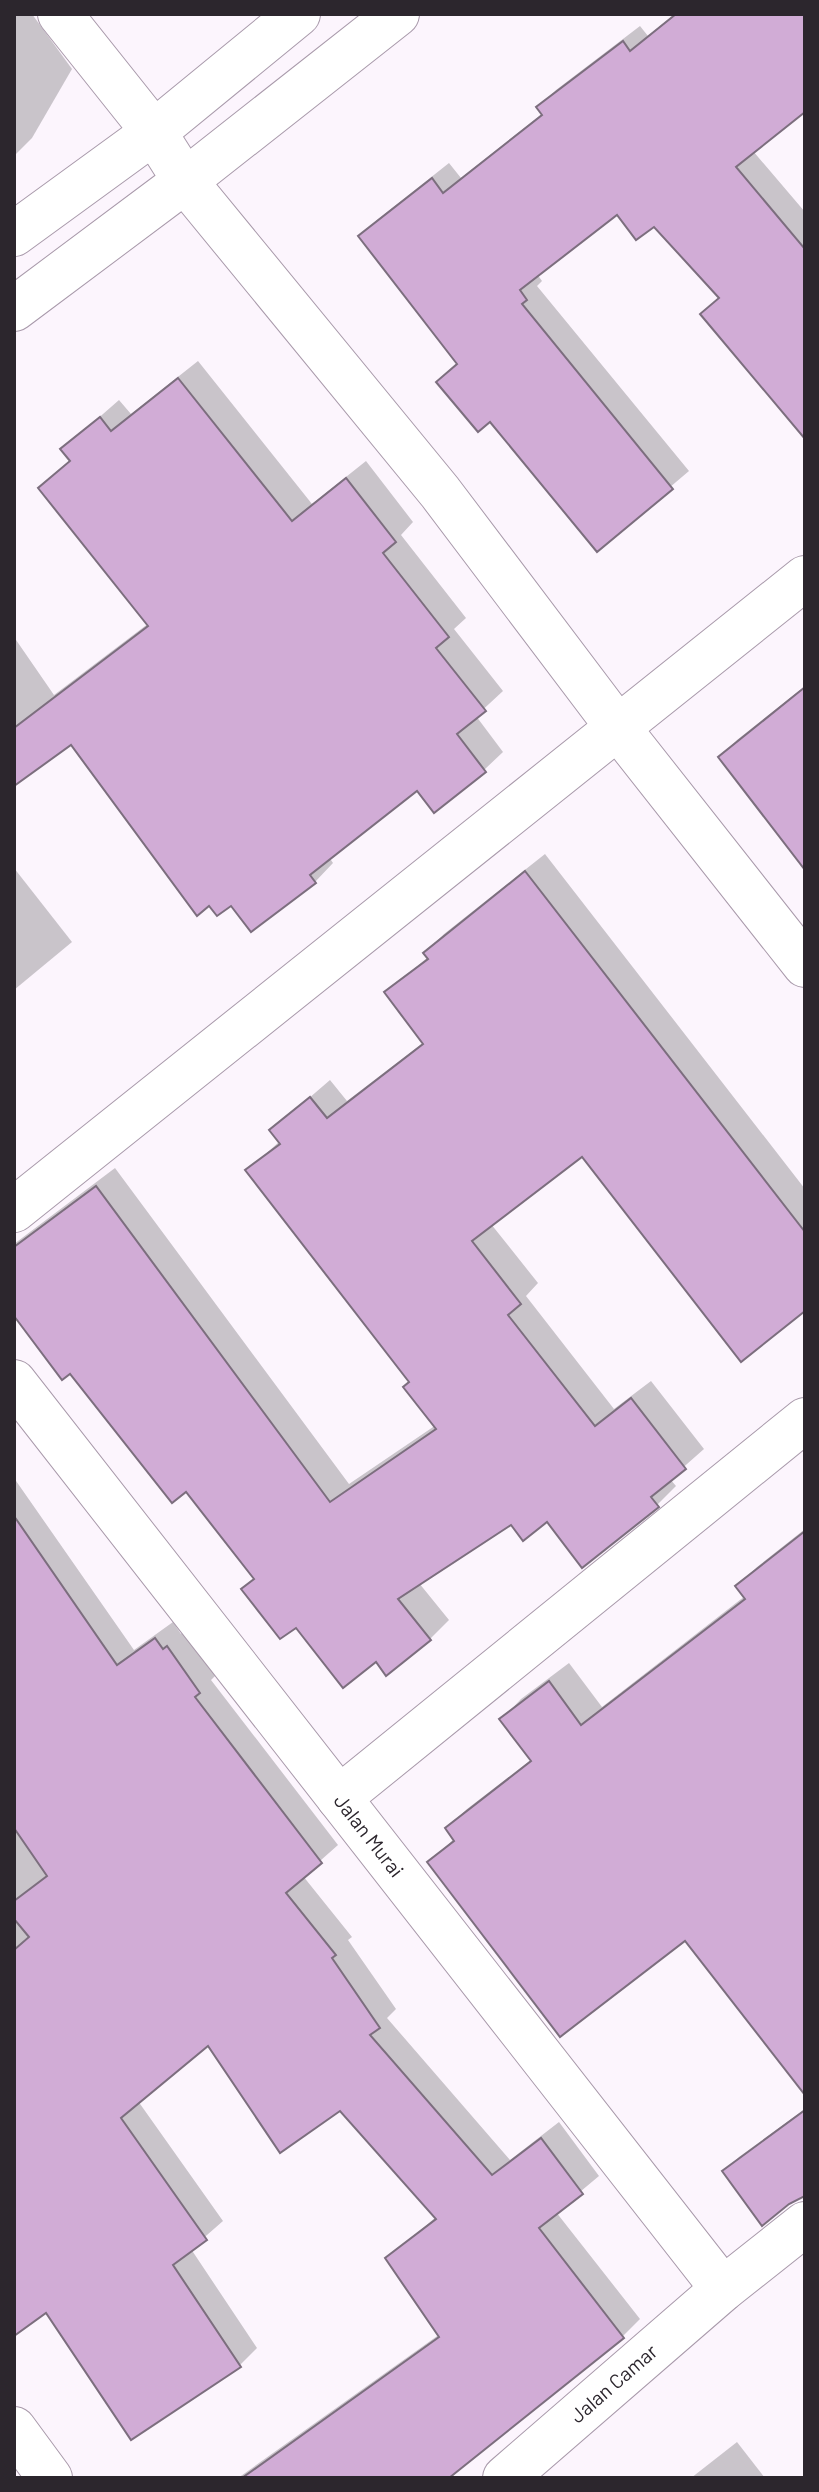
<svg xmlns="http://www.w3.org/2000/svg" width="819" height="2492" viewBox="0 0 819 2492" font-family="Barlow,sans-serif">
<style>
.shadow{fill:#0003}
.building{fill:#d1acd6;stroke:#7c6e7e;stroke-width:2}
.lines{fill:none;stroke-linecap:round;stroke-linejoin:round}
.minor-casing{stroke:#a99aab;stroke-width:46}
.minor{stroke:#fff;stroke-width:44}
.labels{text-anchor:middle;stroke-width:8;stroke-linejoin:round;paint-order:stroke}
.street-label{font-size:20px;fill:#2c262d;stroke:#fcf5fd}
</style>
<rect width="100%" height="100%" fill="#fcf5fd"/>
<g class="shadow">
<path d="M14,14h18l40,55 -40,69 -16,16 -2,-1z"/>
<path d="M675,14h130v95l-52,42 52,61v224l-102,-122 17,-17 -66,-73 -36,-12 -81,62 5,7 -5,5 152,185 -92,78 -138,-186 -99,-127 17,-16 72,-57 12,15 82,-65 -4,-6 17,-17 84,-64 8,10z"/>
<path d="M198,361l114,143 54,-43 47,61 -12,13 65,83 -12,11 49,62 -27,25 27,36 -19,18 -67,18 -88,69 4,6 -18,19 -64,47 -20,-26 -160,-161 -57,41v-146l40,58 95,-72 -109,-135 32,-29 -9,-10 56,-49 12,14z"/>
<path d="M805,686v181l-85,-110 17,-17z"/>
<path d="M545,854l260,335v120l-223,-155 -91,70 47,59 -12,13 88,113 37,-28 53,68 -34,30 6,7 -19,19 -145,18 -93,60 30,37 -19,19 -54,21 -79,-35 -54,-36 13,-12 -69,-88 -173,-176v-69l101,-76 234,316 87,-59 -25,-43 -163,-212 32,-29 -8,-11 58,-50 17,21 77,-59 -38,-49 42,-36 -3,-4 19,-19z"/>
<path d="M14,868l58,74 -58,48z"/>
<path d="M14,1478l120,172 39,-28 8,12 4,-4 31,45 -5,5 127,165 -35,31 49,61 -4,3 48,69 -9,9 123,142 49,-38 40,54 -43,36 84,107 -17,17 -177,142h-208l202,-144 -52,-76 48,-41 -96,-109 -132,-65 -70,58 85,120 -32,28 66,99 -17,17 -226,-62z"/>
<path d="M805,1529v562l-120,-153 -256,-76 26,-24 -8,-10 20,-19 65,-50 -30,-40 19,-20 48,-36 33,44 143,-111 -7,-10 19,-19z"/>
<path d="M805,2109v84l-43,31 -37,-53 14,-14z"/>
<path d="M737,2442l28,36h-74z"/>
</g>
<g class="building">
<path d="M676,14h129v98l-69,55 69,82v190l-105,-125 19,-16 -65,-71 -18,13 -19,-25 -97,75 7,10 -5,4 151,185 -76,63 -107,-130 -12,10 -42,-50 21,-18 -99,-128 74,-58 11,15 99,-78 -6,-8 87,-66 7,10z"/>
<path d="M178,378l114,143 54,-43 50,64 -13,11 66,84 -13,11 50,63 -29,23 29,38 -52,41 -17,-22 -107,84 6,8 -65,49 -20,-26 -14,10 -8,-10 -12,10 -126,-171 -57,41v-58l134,-102 -110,-138 32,-27 -10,-12 40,-32 11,14z"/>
<path d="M805,687v183l-87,-113z"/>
<path d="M525,871l280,361v79l-64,51 -159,-205 -110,84 49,63 -13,11 87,111 36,-28 55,71 -35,28 8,10 -77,61 -35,-46 -24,19 -12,-16 -113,74 33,41 -45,36 -10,-14 -33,26 -47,-60 -16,11 -39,-50 13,-10 -68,-87 -14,11 -102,-129 -8,6 -48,-64v-69l82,-61 234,316 106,-73 -33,-42 6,-5 -164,-212 35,-26 -11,-14 41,-33 17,21 96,-74 -39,-52 44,-33 -5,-6z"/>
<path d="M14,1516l103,149 38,-27 8,11 4,-3 33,47 -5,4 127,166 -36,30 50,62 -4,3 48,70 -10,7 122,140 49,-37 42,56 -44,34 85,110 -175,140h-207l197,-141 -54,-79 51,-39 -96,-108 -60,42 -72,-107 -87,72 86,122 -34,25 68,102 -110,73 -85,-127 -32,23v-386l15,-13 -15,-18v-18l33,-25 -33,-48z"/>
<path d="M805,1531v564l-120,-154 -125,96 -133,-175 27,-21 -9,-13 86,-67 -32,-42 50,-38 32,44 164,-126 -10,-13z"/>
<path d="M805,2110v86l-16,8 -27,22 -40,-55z"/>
</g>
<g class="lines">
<g class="minor-casing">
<g id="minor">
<path d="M60,14l94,118 31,49 255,311 179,237 186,236"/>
<path d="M14,234l140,-102 144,-118"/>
<path d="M14,309l171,-128 212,-167"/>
<path d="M14,1210l791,-632"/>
<path id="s1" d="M14,1382l709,907"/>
<path d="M339,1798l466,-378"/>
<path d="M14,2429l36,49"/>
<path id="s2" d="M505,2478l218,-189 82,-65"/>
</g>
</g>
<use href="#minor" class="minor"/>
</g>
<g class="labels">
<g class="street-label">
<text dy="7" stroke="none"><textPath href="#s1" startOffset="576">Jalan Murai</textPath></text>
<text dy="7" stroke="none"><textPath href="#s2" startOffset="144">Jalan Camar</textPath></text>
</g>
</g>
<rect width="819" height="2492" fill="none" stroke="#2c262d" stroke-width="32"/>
</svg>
